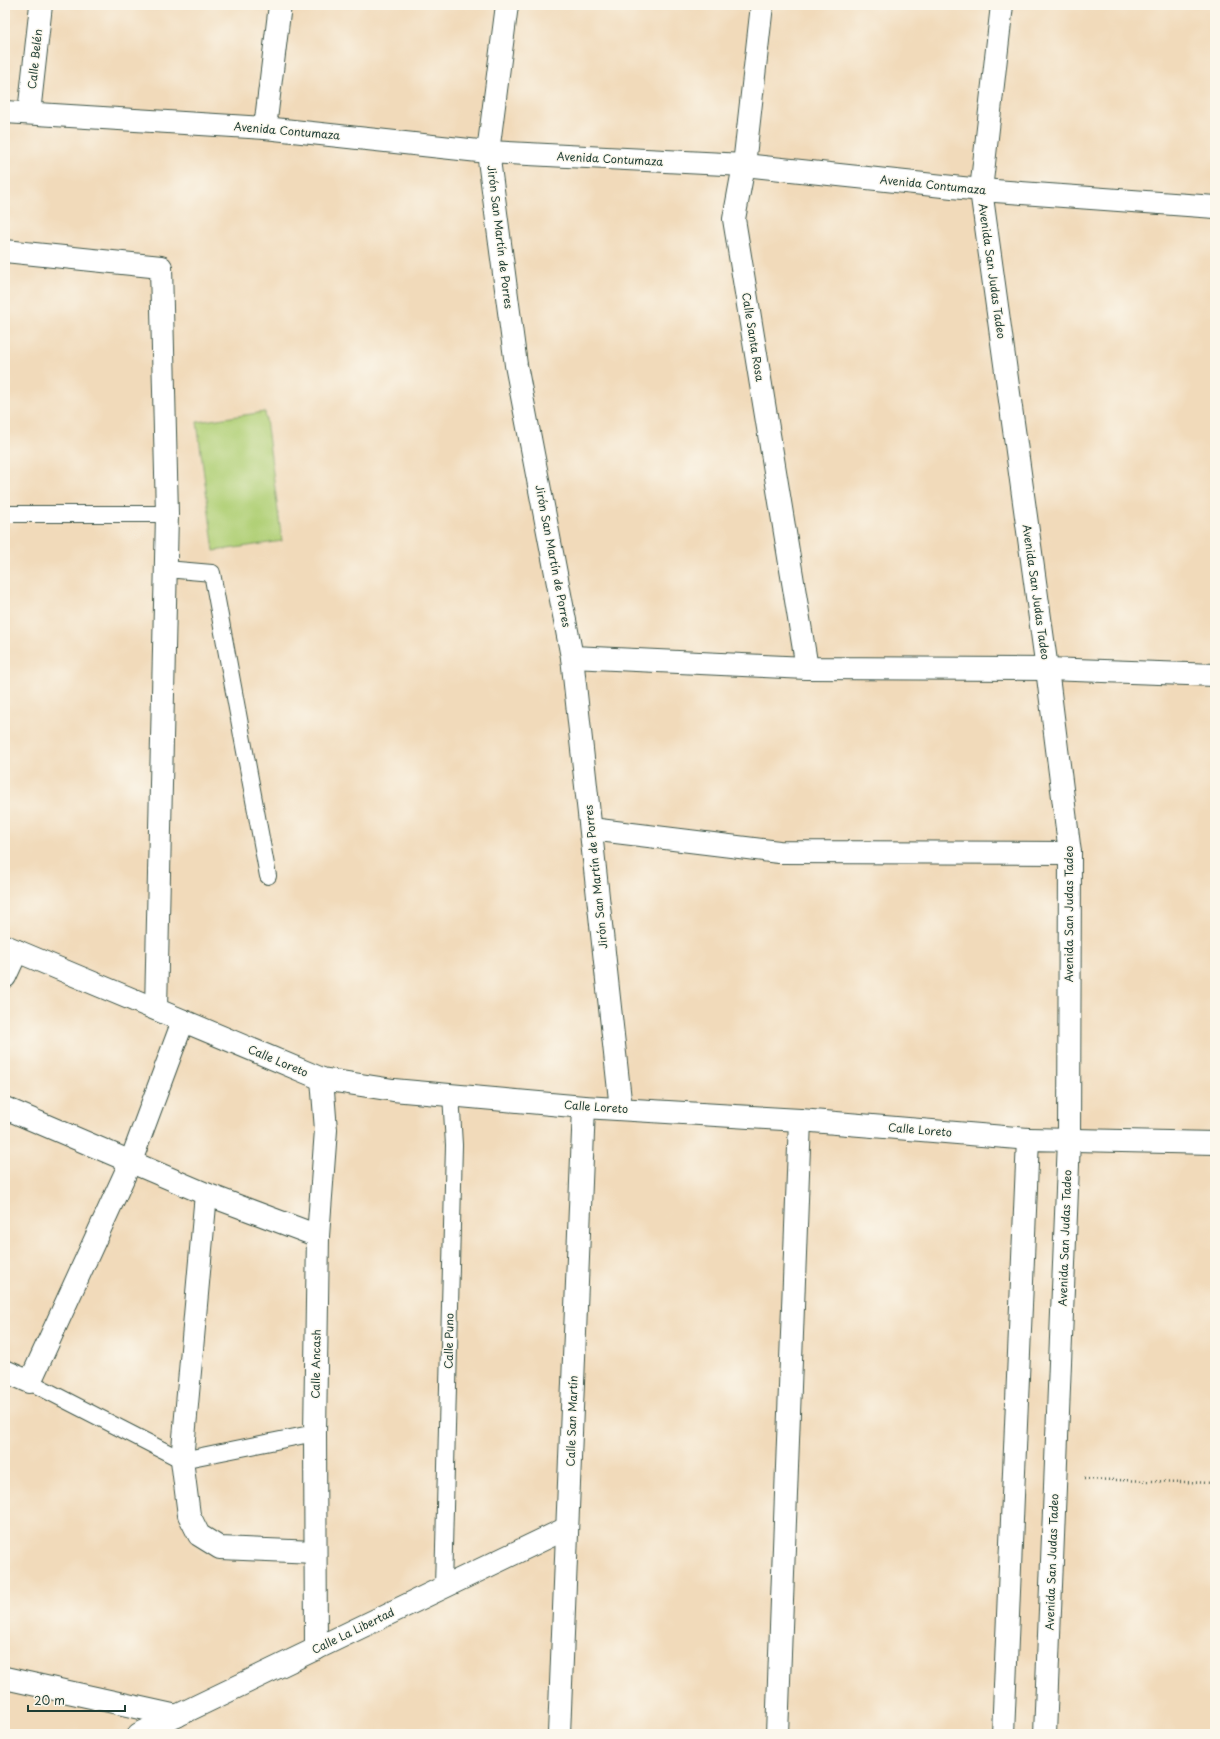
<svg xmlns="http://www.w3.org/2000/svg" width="1220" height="1739" viewBox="0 0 1220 1739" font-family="'Playpen Sans',sans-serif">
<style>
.green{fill:#b1d077;stroke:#688656}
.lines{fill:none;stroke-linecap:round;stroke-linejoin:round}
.lane-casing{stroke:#3e5548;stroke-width:18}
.street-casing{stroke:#3e5548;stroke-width:24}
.secondary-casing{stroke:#3e5548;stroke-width:24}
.path{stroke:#3e5548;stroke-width:2.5;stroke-dasharray:1 3;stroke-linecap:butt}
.lane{stroke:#fff;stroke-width:16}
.street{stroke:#fff;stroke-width:22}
.secondary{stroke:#fff;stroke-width:22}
.labels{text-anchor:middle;stroke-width:3;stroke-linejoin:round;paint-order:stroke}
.street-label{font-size:11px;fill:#1f3d34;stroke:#fbf7ec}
</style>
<rect width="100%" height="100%" fill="#fbf7ec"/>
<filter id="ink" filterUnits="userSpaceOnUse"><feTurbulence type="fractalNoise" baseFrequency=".025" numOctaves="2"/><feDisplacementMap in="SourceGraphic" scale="8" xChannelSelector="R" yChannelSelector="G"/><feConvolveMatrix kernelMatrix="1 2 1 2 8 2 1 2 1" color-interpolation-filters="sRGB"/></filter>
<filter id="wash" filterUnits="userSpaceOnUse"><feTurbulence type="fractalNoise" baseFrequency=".012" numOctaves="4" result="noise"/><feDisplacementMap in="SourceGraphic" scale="16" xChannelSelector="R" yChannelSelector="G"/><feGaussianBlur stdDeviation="0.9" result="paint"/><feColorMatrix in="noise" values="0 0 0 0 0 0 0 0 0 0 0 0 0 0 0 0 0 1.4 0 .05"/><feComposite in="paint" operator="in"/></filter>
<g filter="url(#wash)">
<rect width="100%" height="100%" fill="#f1daba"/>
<path class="green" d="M265,412l17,129 -68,10 -17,-129z"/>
</g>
<g filter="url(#ink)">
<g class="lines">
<g class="lane-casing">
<g id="lane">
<path d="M5,514h162"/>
<path d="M166,569l46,4 56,303"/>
<path d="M30,1382l152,78 133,-27"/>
<path d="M443,1588l11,-443 -3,-51"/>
</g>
</g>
<g class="street-casing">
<g id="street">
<path d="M507,5l-19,147 28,213 56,292 49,452"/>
<path d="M762,5l-18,160 -10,54 73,449"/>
<path d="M1002,5l-21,185 66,479 23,184 -1,287"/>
<path d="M5,112l260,16 223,24 256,13 237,25 234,17"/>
<path d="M29,113l12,-108"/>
<path d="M265,128l15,-123"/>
<path d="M5,251l156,16 6,247 -11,495"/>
<path d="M572,657l235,11 240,1 168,6"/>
<path d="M591,829l188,23 291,1"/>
<path d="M5,946l317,133 71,11 191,17 216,13 228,19"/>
<path d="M5,977l12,-26"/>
<path d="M5,1108l201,86 112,42"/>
<path d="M206,1194l-24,266 7,55 10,20 21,13 95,4"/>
<path d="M5,1371l25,11 101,-221 52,-140"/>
<path d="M316,1649l-1,-216 3,-197 8,-106 -4,-51"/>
<path d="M5,1678l172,38"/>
<path d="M139,1734l428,-206"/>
<path d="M559,1734l25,-627"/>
<path d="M777,1734l23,-614"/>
</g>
</g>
<g class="secondary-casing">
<g id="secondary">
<path d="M1003,1734l25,-595 187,4"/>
<path d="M1045,1734l24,-594"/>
</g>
</g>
<path class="path" d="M1084,1479l131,4"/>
<use href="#lane" class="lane"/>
<use href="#street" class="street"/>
<use href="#secondary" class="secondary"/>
</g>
</g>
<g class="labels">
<g class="street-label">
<text transform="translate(35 59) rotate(-84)" y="4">Calle Belén</text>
<text transform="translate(287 131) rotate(5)" y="4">Avenida Contumaza</text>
<text transform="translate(610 159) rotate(3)" y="4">Avenida Contumaza</text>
<text transform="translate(933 185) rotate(6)" y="4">Avenida Contumaza</text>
<text transform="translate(500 237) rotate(83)" y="4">Jirón San Martín de Porres</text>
<text transform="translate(992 271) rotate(82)" y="4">Avenida San Judas Tadeo</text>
<text transform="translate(753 337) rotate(81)" y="4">Calle Santa Rosa</text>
<text transform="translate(553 556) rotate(79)" y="4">Jirón San Martín de Porres</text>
<text transform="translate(1036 592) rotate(82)" y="4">Avenida San Judas Tadeo</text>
<text transform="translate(596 877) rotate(-96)" y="4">Jirón San Martín de Porres</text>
<text transform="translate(1069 914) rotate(-90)" y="4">Avenida San Judas Tadeo</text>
<text transform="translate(278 1061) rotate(23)" y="4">Calle Loreto</text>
<text transform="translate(596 1107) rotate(4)" y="4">Calle Loreto</text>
<text transform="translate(920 1130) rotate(5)" y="4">Calle Loreto</text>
<text transform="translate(1065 1238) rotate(-88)" y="4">Avenida San Judas Tadeo</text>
<text transform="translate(449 1341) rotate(-89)" y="4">Calle Puno</text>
<text transform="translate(316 1364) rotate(-89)" y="4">Calle Ancash</text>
<text transform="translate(572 1421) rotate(-88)" y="4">Calle San Martín</text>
<text transform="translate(1052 1562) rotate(-88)" y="4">Avenida San Judas Tadeo</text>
<text transform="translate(353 1631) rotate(-26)" y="4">Calle La Libertad</text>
</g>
</g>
<rect width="1220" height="1739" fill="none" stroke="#fbf7ec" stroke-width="20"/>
<path d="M28 1705v6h97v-6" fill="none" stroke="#1f3d34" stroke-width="2"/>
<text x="34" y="1705" font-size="12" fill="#1f3d34" stroke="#fbf7ec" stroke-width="3" paint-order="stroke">20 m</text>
</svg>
